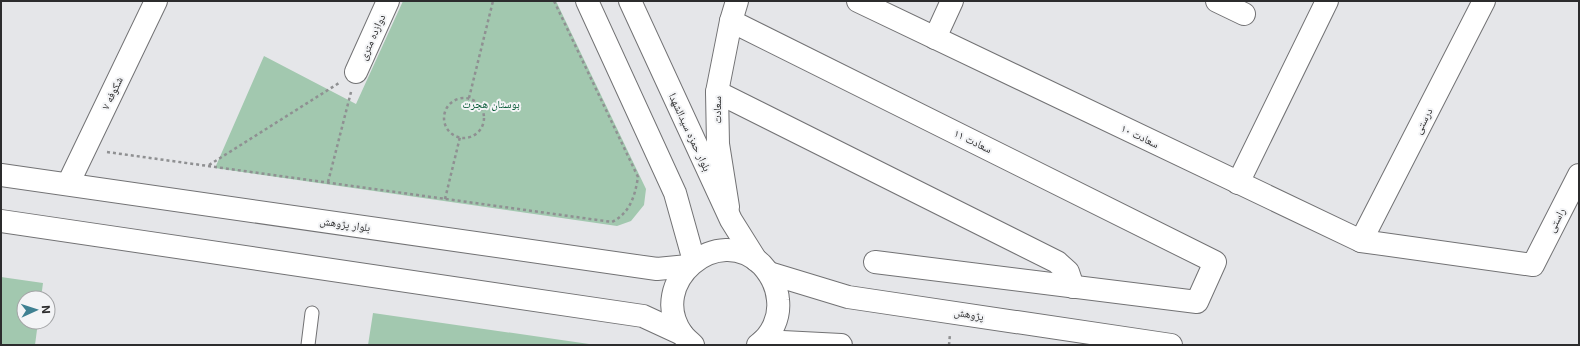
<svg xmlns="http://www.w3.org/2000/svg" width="1580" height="346" viewBox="0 0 1580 346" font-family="Inter,'Noto Naskh Arabic',sans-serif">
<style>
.green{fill:#a2c8af}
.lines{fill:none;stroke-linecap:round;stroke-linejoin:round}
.service-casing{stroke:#727274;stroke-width:15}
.minor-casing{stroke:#727274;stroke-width:24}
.tertiary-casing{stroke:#727274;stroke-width:24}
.secondary-casing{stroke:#727274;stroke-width:24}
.path{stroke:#8f9092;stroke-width:2.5;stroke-dasharray:3 3;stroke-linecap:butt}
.service{stroke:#fff;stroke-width:13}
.minor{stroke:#fff;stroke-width:22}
.tertiary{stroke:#fff;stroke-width:22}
.secondary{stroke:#fff;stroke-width:22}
.labels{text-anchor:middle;stroke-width:4;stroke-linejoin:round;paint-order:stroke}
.street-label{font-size:11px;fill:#2c2c2d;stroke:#f3f4f6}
.park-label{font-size:11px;fill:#005631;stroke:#f3f4f6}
</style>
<rect width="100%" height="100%" fill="#e5e6e9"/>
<g class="green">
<path d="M403,1h153l90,188 -2,16 -13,16 -14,5 -402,-58 49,-112 92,48z"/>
<path d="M1,277l42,6 -2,15h-17v24h14l-3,23h-34z"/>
<path d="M373,313l223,32h-228z"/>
</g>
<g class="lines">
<g class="service-casing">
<path id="service" d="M308,345l4,-32"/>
</g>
<g class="minor-casing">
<g id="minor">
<path d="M858,1l503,240 172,24 46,-90"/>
<path d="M1217,1l27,13"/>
<path d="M731,21l484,241 -18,40 -322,-40"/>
<path d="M935,38l17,-37"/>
<path d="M356,72l32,-71"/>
<path d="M717,92l340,170 11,10 5,15"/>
<path d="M1238,183l89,-182"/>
<path d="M68,184l88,-183"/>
<path d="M728,207l-10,-63 -1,-52 14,-71 6,-20"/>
<path d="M1361,241l123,-240"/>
</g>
</g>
<g class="tertiary-casing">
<g id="tertiary">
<path d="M587,1l88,192 19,68"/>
<path d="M630,1l101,219 25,40"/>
</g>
</g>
<g class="secondary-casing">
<g id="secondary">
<path d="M1,175l656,94 31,-3"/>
<path d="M1,221l642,95 39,18"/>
<path d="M769,273l79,24 323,48"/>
<path d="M763,341l78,4"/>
<path d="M693,345c-3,-3 -8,-7 -11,-11 -36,-51 36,-113 80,-69 9,10 15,21 16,35 2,17 -6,35 -20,45"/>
</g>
</g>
<g class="path">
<path d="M469,98l24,-97"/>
<circle cx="464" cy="118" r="20"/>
<path d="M107,152l505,70c18,-9 23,-26 26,-45l-84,-176"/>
<path d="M209,165l130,-82"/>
<path d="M328,182l23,-90"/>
<path d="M445,199l15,-62"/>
<path d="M949,345l1,-11"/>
</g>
<use href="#service" class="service"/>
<use href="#minor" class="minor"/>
<use href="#tertiary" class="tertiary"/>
<use href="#secondary" class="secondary"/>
</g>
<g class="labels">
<g class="street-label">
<text transform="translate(372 37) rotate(-66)" y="4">دوازده متری</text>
<text transform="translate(112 93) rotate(-64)" y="4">شکوفه ۷</text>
<text transform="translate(717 110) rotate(-91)" y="4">سعادت</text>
<text transform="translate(1423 121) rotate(-63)" y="4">درستی</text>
<text transform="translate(690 132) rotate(65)" y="4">بلوار حمزه سیدالشهدا</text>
<text transform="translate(1140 136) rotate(26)" y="4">سعادت ۱۰</text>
<text transform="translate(973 141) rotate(26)" y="4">سعادت ۱۱</text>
<text transform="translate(1556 220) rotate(-63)" y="4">راستی</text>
<text transform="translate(345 224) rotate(8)" y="4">بلوار پژوهش</text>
<text transform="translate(969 314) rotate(9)" y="4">پژوهش</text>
</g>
<g class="park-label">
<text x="491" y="108">بوستان هجرت</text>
</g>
</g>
<rect width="1580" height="346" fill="none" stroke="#2c2c2d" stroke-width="4"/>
<g transform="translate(36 310) rotate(87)"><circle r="19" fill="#f3f4f6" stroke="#a3a4a6"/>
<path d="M0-3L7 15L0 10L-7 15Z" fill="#3f8192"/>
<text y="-6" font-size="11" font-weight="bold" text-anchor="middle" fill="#2c2c2d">N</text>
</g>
</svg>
